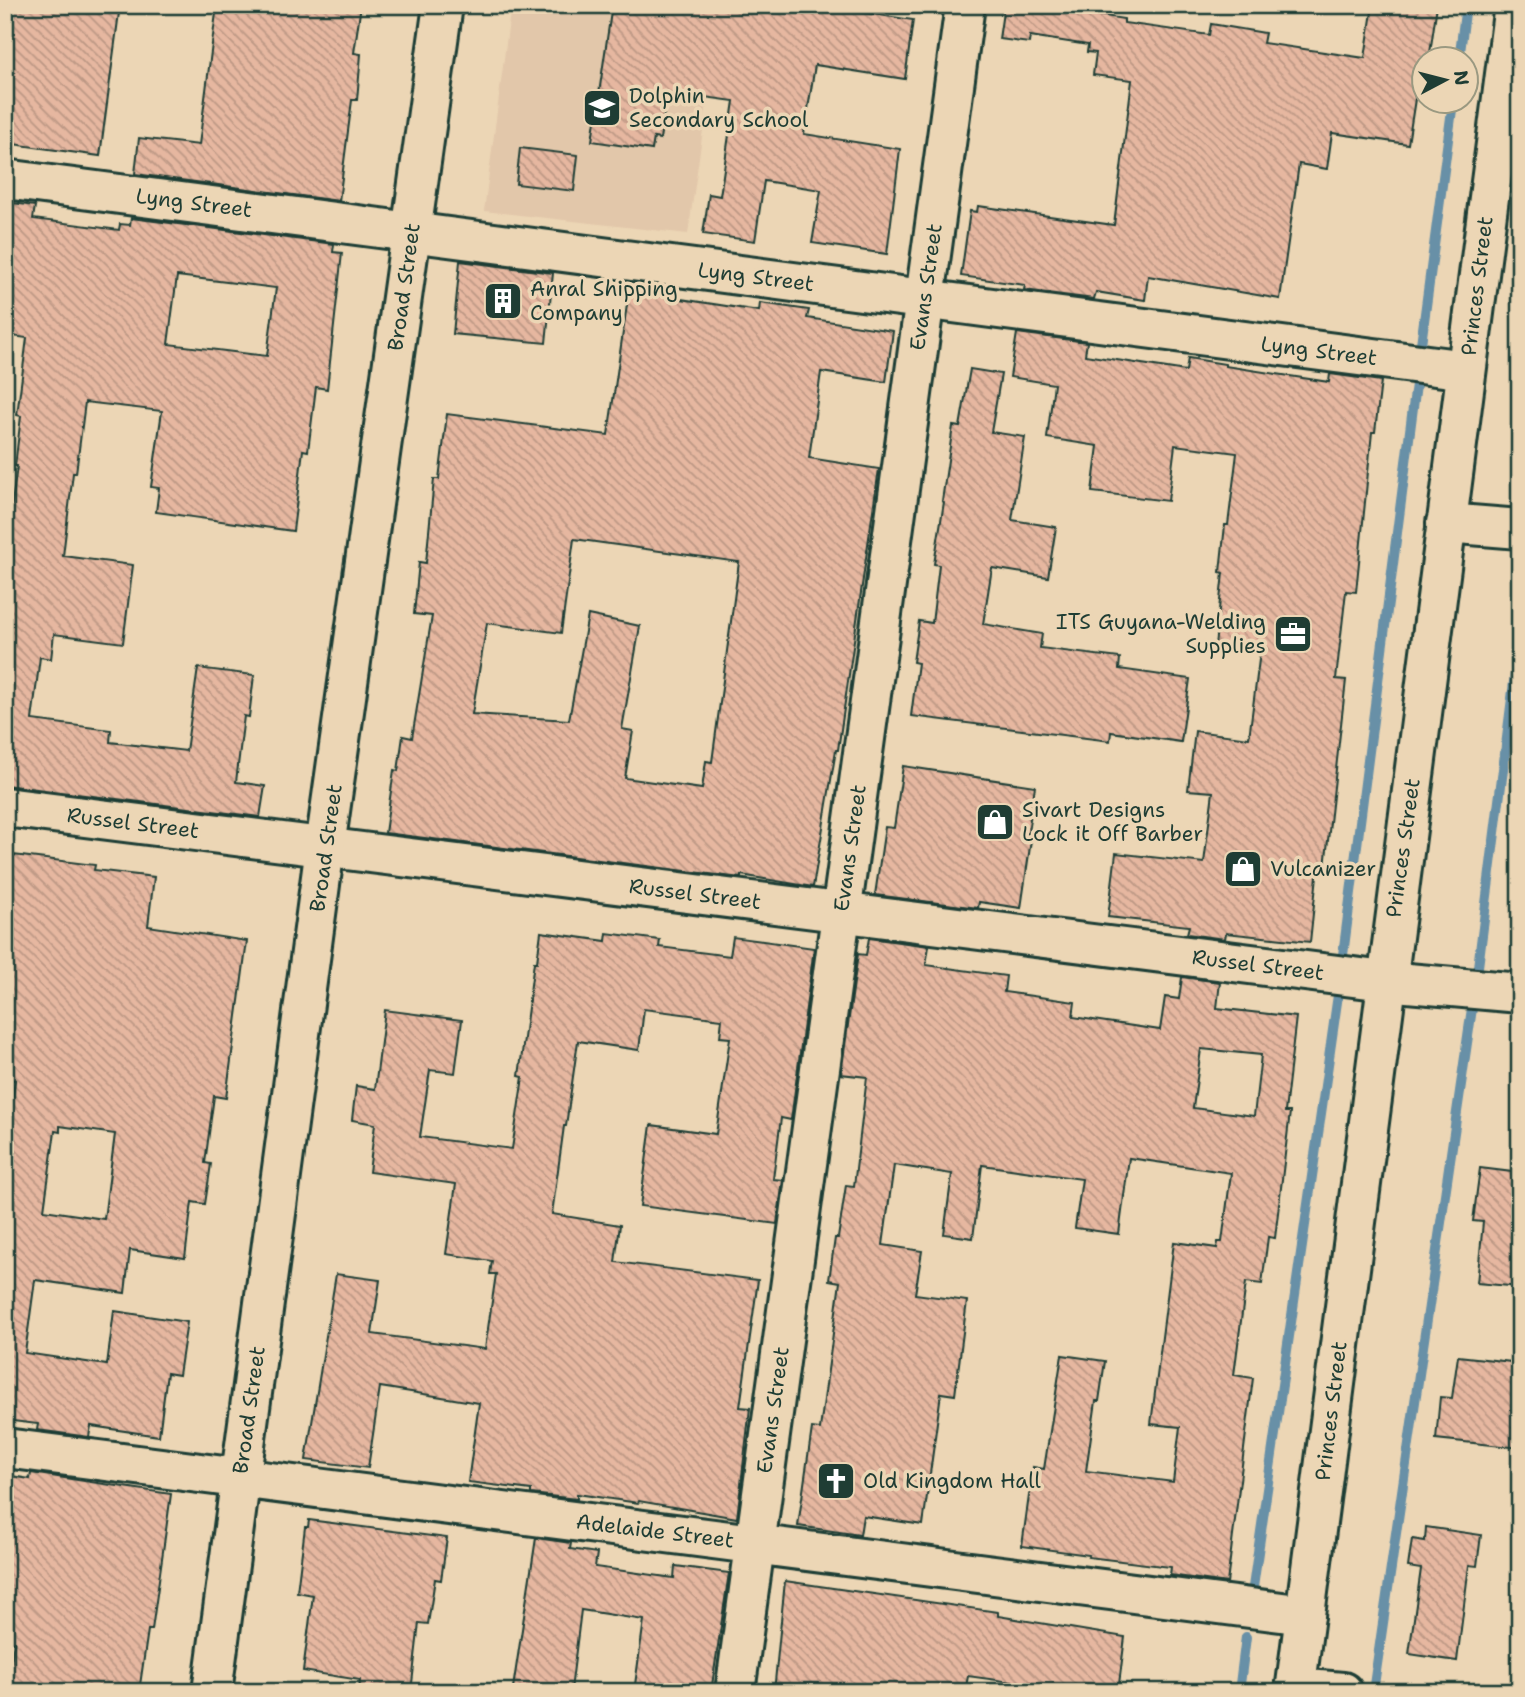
<svg xmlns="http://www.w3.org/2000/svg" width="1525" height="1697" viewBox="0 0 1525 1697" font-family="'Shantell Sans',sans-serif">
<style>
.built{fill:#e2c7aa}
.lines{fill:none;stroke-linecap:round;stroke-linejoin:round}
.stream{stroke:#6790a7;stroke-width:10}
.building{fill:url(#building-back-hatch);stroke:#1f3d34;stroke-width:2;fill-rule:evenodd}
.minor-casing{stroke:#1f3d34;stroke-width:44}
.minor{stroke:#ecd6b5;stroke-width:38}
.labels{text-anchor:middle;stroke-width:7;stroke-linejoin:round;paint-order:stroke}
.poi-label{font-size:21px;fill:#1f3d34;stroke:#ecd6b5;text-anchor:start}
.street-label{font-size:21px;fill:#1f3d34;stroke:#ecd6b5}
</style>
<defs>
<pattern id="building-back-hatch" width="6" height="6" patternUnits="userSpaceOnUse" patternTransform="scale(1.75)"><rect width="6" height="6" fill="#e6b7a0"/><path d="M-1 5l2 2M0 0l6 6M5-1l2 2" fill="none" stroke="#ba9683"/></pattern>
</defs>
<rect width="100%" height="100%" fill="#ecd6b5"/>
<filter id="ink" filterUnits="userSpaceOnUse"><feTurbulence type="fractalNoise" baseFrequency=".0143" numOctaves="2"/><feDisplacementMap in="SourceGraphic" scale="14" xChannelSelector="R" yChannelSelector="G"/><feConvolveMatrix kernelMatrix="1 2 1 2 8 2 1 2 1" color-interpolation-filters="sRGB"/></filter>
<g filter="url(#ink)">
<path class="built" d="M511,5h210l-33,229 -204,-23z"/>
<g class="lines">
<g class="stream">
<path d="M1459,60l7,-55"/>
<path d="M1421,344l32,-242"/>
<path d="M1343,955l73,-571"/>
<path d="M1252,1594l86,-599"/>
<path d="M1239,1692l7,-55"/>
<path d="M1373,1692l105,-725 42,-332"/>
</g>
</g>
<g class="building">
<path d="M13,5h107l-20,151 -95,-13v-88z"/>
<path d="M217,5h144l-7,48 7,1 -4,46h-5l-13,101 -204,-27 4,-36 60,7z"/>
<path d="M612,5h200l101,15 -8,59 -90,-14 -11,69 96,15 -13,105 -75,-11 9,-53 -57,-9 -9,60 -52,-7 6,-40 11,2 14,-95 -58,-8 -1,2 -8,-1 -7,45 -6,-1 -2,12 -60,-9z"/>
<path d="M1004,5h30l90,14v4l85,12 2,-11 54,9 -2,10 102,15 8,-53h64l-8,55h-5v27l-7,-1 -9,58 -76,-11 -5,36 -28,-5 -19,135 -132,-23 -3,24 -49,-8 -2,7 -70,-9 1,-5 -64,-9 9,-65 7,1 1,-6 136,19 18,-145 -39,-5 3,-22 -9,-1 1,-7 -58,-9 -1,7 -30,-4z"/>
<path d="M520,148l58,7 -4,36 -58,-7z"/>
<path d="M5,202l30,4 -2,13 86,11 1,-6 10,1 1,-7 203,26 -1,8 9,1 -15,136 -11,-2 -8,64 -5,-1 -10,81 -137,-19 3,-24 -8,-1 11,-76 -77,-9 -9,71h-3l-10,83 70,9 -10,78 -69,-9 -3,25 -11,-2 -8,63 79,10 -1,12 76,9 12,-83 56,7 -5,42 -5,-1 -8,66 29,4 -5,31 -255,-32v-230l12,-89h-2l6,-50 -4,-1 10,-77 -22,-3zM177,276l99,12 -9,68 -99,-12z"/>
<path d="M460,261l93,12 -7,70 -93,-9z"/>
<path d="M629,291l130,20 1,-8 49,7 -2,8 86,13 -7,51 -65,-10 -12,86 70,11 -41,281h-2l-23,137 -72,-12v3l-356,-45 9,-63 4,1 5,-35 9,2 20,-122 -18,-2 5,-52 7,1 8,-84h5l8,-65 161,21zM574,539l165,23 -27,200 -6,-1 -4,28 -77,-11 8,-47 -11,-2 18,-103 -52,-11 -19,105 -97,-6 15,-91 74,10z"/>
<path d="M1017,333l70,9 -2,13 101,16 2,-13 37,6v2l104,16 1,-8 51,7 -6,51h-3l-16,160 -10,-1 -10,88 10,1 -21,187 -7,-1 -8,76 -84,-9 -1,6 -38,-5 2,-8 -81,-9 8,-64 88,10 9,-71 -25,-2 7,-59 54,7 11,-86 -45,-6 8,-73 -3,-1 5,-47h3l9,-72 -62,-8 -7,56 -76,-9 6,-46 -51,-8 7,-54 -44,-7z"/>
<path d="M970,369l31,5 -10,58 34,5 -13,83 44,7 -8,50 -56,-9 -9,56 59,10 -2,14 80,10 -1,11 71,10 -9,63 -70,-10 -1,9 -199,-25 7,-53 -5,-1 6,-41 13,2 7,-58 -5,-1 10,-62 -2,-1 11,-75 7,1z"/>
<path d="M903,766l132,20 -8,53 4,1 -10,68 -42,-6 -1,6 -103,-13 10,-68 9,1z"/>
<path d="M5,854l90,11 -1,5 60,7 -6,49 99,15 -21,157 -12,-2 -9,67 6,1 -6,40 -13,-2 -7,56 -55,-8 -5,43 -90,-13 -10,73 82,12 7,-54 73,11 -8,53 -12,-2 -8,63 -68,-10 -2,11 -52,-7 1,-6 -33,-4v-269l10,-71 -10,-1zM60,1126l55,8 -11,85 -60,-9 11,-79 5,1z"/>
<path d="M541,932l65,9 1,-8 53,7 -1,7 71,9 3,-19 81,11 -23,172 -10,-2 -8,61 10,1 -6,44 -137,-18 11,-81 65,9 14,-96 -10,-1 2,-18 -78,-10 -5,41 -61,-9 -12,85h-2l-12,88 68,11 -5,37 143,18 -18,127 10,1 -13,110 -98,-17 -1,2 -61,-9v5l-46,-5v-4l-63,-8 11,-79 -99,-16 -12,81 -62,-8 30,-186 44,6 -8,54 113,15 11,-75h-6l2,-13 -46,-7 10,-70 -87,-12 6,-48 -23,-4 4,-34 19,3 10,-79 77,10 -7,53 -25,-3 -10,67 92,12 11,-72 -4,-1 15,-114h3z"/>
<path d="M869,938l60,8 -3,19 80,11 -2,16 71,10 -2,15 87,13 5,-33 14,2 3,-22 38,5 -3,26 79,9 -11,95h5l-15,126 -7,-1 -6,47 -16,-2 -12,93 19,3 -26,205 -57,-8 1,-8 -83,-10 1,-2 -67,-9 11,-79 11,2 18,-114 43,6 -6,40h-3l-10,70 87,11 7,-55 -29,-3 23,-182 43,6 1,-6h4l9,-69 -102,-15 -10,76 -44,-6 7,-49 -100,-14 -9,73 -29,-4 8,-60 -58,-9 -11,80 39,6 -7,43 52,7 -12,94 -14,-2 -18,132 -60,-9 -3,19 -62,-9 14,-98 8,1 20,-147 -11,-2 6,-42h3l8,-53 8,1 13,-109 -26,-3 17,-120 8,1zM1201,1049l60,6 -7,61 -61,-8z"/>
<path d="M1480,1168l40,5v114l-43,-4 6,-61 -10,-1z"/>
<path d="M1458,1356l62,7v85l-84,-9 4,-42 12,1z"/>
<path d="M31,1473l140,21 -19,136h-4l-9,62h-90l-41,-6 6,-44 -9,-1v-166l25,4z"/>
<path d="M309,1520l138,18 -6,42 -6,-1 -7,45 -9,-1 -8,69h-52l1,-12 -57,-9 10,-76 -16,-3 8,-65h3z"/>
<path d="M1426,1527l55,8 -4,31 -8,-1 -12,96 -48,-7 12,-85 -13,-2 4,-28 13,2z"/>
<path d="M536,1538l35,5 -1,6 27,4 -2,14 79,11 1,-12 54,7 -18,119h-77l10,-72 -63,-10 -10,80 -28,-4 -1,6 -29,-4z"/>
<path d="M785,1581l213,31v4l127,21 -7,55 -56,-6 -1,3 -93,-13 -3,16h-191z"/>
</g>
<g class="lines">
<g class="minor-casing">
<g id="minor">
<path d="M5,179l1461,191"/>
<path d="M1446,523l74,6"/>
<path d="M5,807l1380,174 135,12"/>
<path d="M5,1448l1300,167"/>
<path d="M1295,1688l48,4"/>
<path d="M212,1692l113,-845 118,-842"/>
<path d="M735,1692l230,-1687"/>
<path d="M1295,1692l219,-1687"/>
</g>
</g>
<use href="#minor" class="minor"/>
</g>
</g>
<defs>
<g id="school-square" transform="scale(2.0125)"><rect x="-9" y="-9" width="18" height="18" rx="4" fill="#1f3d34" stroke="#ecd6b5"/><path d="M0-5L7-2L0 1L-7-2ZM-4 1L0 2.5L4 1V4Q0 6-4 4Z" fill="#fff"/></g>
<g id="building-square" transform="scale(2.0125)"><rect x="-9" y="-9" width="18" height="18" rx="4" fill="#1f3d34" stroke="#ecd6b5"/><path d="M-4-6H4V6H1V3H-1V6H-4ZM-2.5-4.3h1.7v1.8h-1.7ZM.8-4.3h1.7v1.8H.8ZM-2.5-1h1.7V.8h-1.7ZM.8-1h1.7V.8H.8Z" fill="#fff"/></g>
<g id="office-square" transform="scale(2.0125)"><rect x="-9" y="-9" width="18" height="18" rx="4" fill="#1f3d34" stroke="#ecd6b5"/><path d="M-6-3h4V-5.5h4V-3h4V5H-6ZM-1-4.5V-3h2v-1.5ZM-6 0V1H6V0Z" fill="#fff"/></g>
<g id="shop-square" transform="scale(2.0125)"><rect x="-9" y="-9" width="18" height="18" rx="4" fill="#1f3d34" stroke="#ecd6b5"/><path d="M-5-2.5h2.3a2.7 3.5 0 0 1 5.4 0H5L5.5 6h-11ZM-1.5-2.5h3a1.5 2.3 0 0 0-3 0Z" fill="#fff"/></g>
<g id="church-square" transform="scale(2.0125)"><rect x="-9" y="-9" width="18" height="18" rx="4" fill="#1f3d34" stroke="#ecd6b5"/><path d="M-1.2-6h2.4v3.5h3.3v2.4h-3.3V6h-2.4V-.1h-3.3v-2.4h3.3Z" fill="#fff"/></g>
</defs>
<g fill-rule="evenodd">
<use href="#school-square" x="602" y="108"/>
<use href="#building-square" x="503" y="301"/>
<use href="#office-square" x="1293" y="634"/>
<use href="#shop-square" x="995" y="822"/>
<use href="#shop-square" x="1243" y="869"/>
<use href="#church-square" x="836" y="1481"/>
</g>
<g class="labels">
<g class="poi-label">
<text x="629" y="103">Dolphin<tspan x="629" dy="24">Secondary School</tspan></text>
<text x="530" y="296">Anral Shipping<tspan x="530" dy="24">Company</tspan></text>
<text x="1266" y="629" text-anchor="end">ITS Guyana-Welding<tspan x="1266" dy="24">Supplies</tspan></text>
<text x="1022" y="817">Sivart Designs<tspan x="1022" dy="24">Lock it Off Barber</tspan></text>
<text x="1270" y="876">Vulcanizer</text>
<text x="863" y="1488">Old Kingdom Hall</text>
</g>
<g class="street-label">
<text transform="translate(194 203) rotate(7)" y="7">Lyng Street</text>
<text transform="translate(756 277) rotate(7)" y="7">Lyng Street</text>
<text transform="translate(1477 286) rotate(-83)" y="7">Princes Street</text>
<text transform="translate(404 287) rotate(-82)" y="7">Broad Street</text>
<text transform="translate(926 287) rotate(-82)" y="7">Evans Street</text>
<text transform="translate(1319 351) rotate(7)" y="7">Lyng Street</text>
<text transform="translate(133 823) rotate(7)" y="7">Russel Street</text>
<text transform="translate(326 848) rotate(-82)" y="7">Broad Street</text>
<text transform="translate(850 848) rotate(-82)" y="7">Evans Street</text>
<text transform="translate(1403 848) rotate(-82)" y="7">Princes Street</text>
<text transform="translate(695 894) rotate(7)" y="7">Russel Street</text>
<text transform="translate(1258 965) rotate(7)" y="7">Russel Street</text>
<text transform="translate(249 1410) rotate(-82)" y="7">Broad Street</text>
<text transform="translate(773 1410) rotate(-82)" y="7">Evans Street</text>
<text transform="translate(1331 1411) rotate(-83)" y="7">Princes Street</text>
<text transform="translate(655 1531) rotate(7)" y="7">Adelaide Street</text>
</g>
</g>
<rect width="1525" height="1697" fill="none" stroke="#ecd6b5" stroke-width="28"/>
<rect x="14" y="14" width="1497" height="1669" fill="none" stroke="#1f3d34" stroke-width="2.5" filter="url(#ink)"/>
<g transform="translate(1445 80) rotate(83)"><circle r="33" fill="#ecd6b5" stroke="#9a9981" stroke-width="2"/>
<path d="M0-5L12 26L0 18L-12 26Z" fill="#1f3d34"/>
<text y="-10" font-size="19" font-weight="bold" text-anchor="middle" fill="#1f3d34">N</text>
</g>
</svg>
